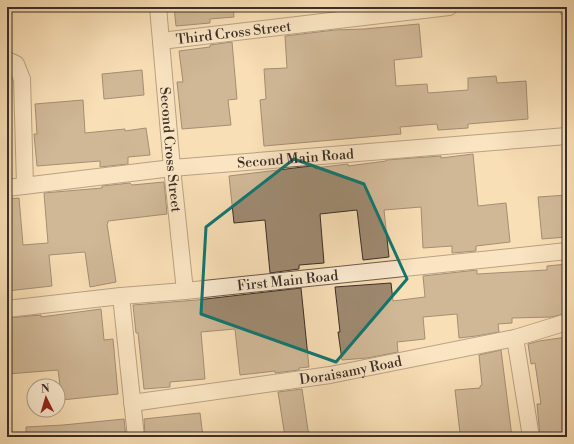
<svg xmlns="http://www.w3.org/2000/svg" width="574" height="444" viewBox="0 0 574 444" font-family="'Libre Bodoni',serif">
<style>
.building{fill:#9e8a71;stroke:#3b2e27}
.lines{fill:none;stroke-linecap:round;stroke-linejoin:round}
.minor-casing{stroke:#6a5a4b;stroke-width:18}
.minor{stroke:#fbead0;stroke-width:16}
.marked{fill:none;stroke:#0f766e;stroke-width:3;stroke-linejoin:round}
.labels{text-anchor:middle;stroke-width:3;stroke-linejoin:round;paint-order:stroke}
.street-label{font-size:14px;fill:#3b2e27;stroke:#fbead0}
</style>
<rect width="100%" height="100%" fill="#f9dfb6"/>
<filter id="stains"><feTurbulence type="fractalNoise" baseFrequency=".005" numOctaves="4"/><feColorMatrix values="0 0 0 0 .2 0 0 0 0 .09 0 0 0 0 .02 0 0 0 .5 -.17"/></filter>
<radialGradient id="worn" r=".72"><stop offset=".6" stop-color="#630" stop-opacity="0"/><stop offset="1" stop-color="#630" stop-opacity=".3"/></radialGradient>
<g class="building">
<path d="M174,7h59l1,10 -24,2v4l-34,3z"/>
<path d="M419,24l3,33 -28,3 2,26 31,-2 1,9 40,-3v-12l28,-2 1,7 29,-2 2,38 -60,5v4l-30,2 -1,-6 -37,3 1,7 -137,12 -4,-46 6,-1 -2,-30 23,-1 -2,-32 50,-6 29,-1z"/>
<path d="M232,42l5,57 -9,1 3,25 -49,4 -5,-47h6l-4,-31 31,-4v-2z"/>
<path d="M142,70l2,25 -40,4 -2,-25z"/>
<path d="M83,100l2,33 40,-4v2l21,-3 4,27 -22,2v7l-28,3v-6l-63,5 -3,-32h3l-2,-30z"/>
<path d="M473,154l5,52 28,-3 4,39 -34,4v5l-24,2v-7l-29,2 -2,-41 -37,3 5,47 -26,3 -6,-50 -37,4 4,49 -25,2v4l-29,4 -5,-53 -31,3 -5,-47 82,-10h4v2l33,-4v2l38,-5v-1l55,-4v2z"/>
<path d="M164,182l3,32 -59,7v2l-1,1 9,58 -26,5 -5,-35 -36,3 3,31 -45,5v-92l12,-1 4,47 25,-2 -4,-50 58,-5v-2l28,-3 2,2z"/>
<path d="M567,195v42l-25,2 -4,-42z"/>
<path d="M567,264v49l-15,4 -40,1v5l-14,1 1,8 -23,4 -17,2 -2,-24 -34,3 2,22 -28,3 1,10 -31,6 -25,2 -4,-28h2l-5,-45 56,-4 2,18 32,-4 -2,-21 54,-6v4l70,-4v-4z"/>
<path d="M301,288l8,79 -10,1v2l-24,3v-2l-35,4 -5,-46 -34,3 4,47 -35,3v5l-26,2 -6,-56h-2l-3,-28 64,-5z"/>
<path d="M101,309l3,31 9,-1 5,55 -56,6 -4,-30 -51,4v-56l34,-3v2z"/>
<path d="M567,337v100h-27l-3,-33h4l-6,-41 -4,1 -3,-20 11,-3z"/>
<path d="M501,350l11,87h-49l-1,-5 -2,1 -5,-43 25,-2v-2l2,-1 -3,-30z"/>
<path d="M302,389l7,48h-24l-7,-45z"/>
<path d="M200,413l3,24h-58l-1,-18z"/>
<path d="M124,419l2,18h-100v-10l37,-2z"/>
</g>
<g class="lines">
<g class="minor-casing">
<g id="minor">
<path id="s1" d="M158,7l14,161 13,123"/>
<path d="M567,7v1"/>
<path id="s2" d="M161,41l288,-34"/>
<path d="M7,60l9,4 6,15 3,107"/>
<path id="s3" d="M7,188l165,-20 395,-32"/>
<path d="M121,296l15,141"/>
<path id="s4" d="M7,309l114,-13 64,-5 382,-40"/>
<path d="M515,338l16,99"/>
<path id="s5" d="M132,403l198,-28 185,-37 52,-16"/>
</g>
</g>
<use href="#minor" class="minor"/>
</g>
<path d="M0 0H574V444H0ZM294,159l70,25 43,95 -71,83 -135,-48 5,-87z" fill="#f9dfb6" fill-opacity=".55" fill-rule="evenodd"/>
<path class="marked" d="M294,159l70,25 43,95 -71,83 -135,-48 5,-87z"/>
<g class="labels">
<g class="street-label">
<text dy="5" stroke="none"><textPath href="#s2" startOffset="73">Third Cross Street</textPath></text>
<text dy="5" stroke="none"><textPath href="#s1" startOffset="143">Second Cross Street</textPath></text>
<text dy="5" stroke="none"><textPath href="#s3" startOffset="290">Second Main Road</textPath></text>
<text dy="5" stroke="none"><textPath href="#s4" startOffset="282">First Main Road</textPath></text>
<text dy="5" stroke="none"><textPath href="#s5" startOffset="221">Doraisamy Road</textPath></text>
</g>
</g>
<rect width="574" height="444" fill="none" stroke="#f9dfb6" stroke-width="24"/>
<rect x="8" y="8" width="558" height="428" fill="none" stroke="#3b2e27" stroke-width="2"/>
<rect x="12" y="12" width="550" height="420" fill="none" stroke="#3b2e27"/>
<g transform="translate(46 398) rotate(355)"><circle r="19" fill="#fbead0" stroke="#ae9f8c"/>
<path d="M0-3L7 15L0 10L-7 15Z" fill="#8f2418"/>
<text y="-6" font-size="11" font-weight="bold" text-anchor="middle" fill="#3b2e27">N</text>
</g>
<rect width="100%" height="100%" filter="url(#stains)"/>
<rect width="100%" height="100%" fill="url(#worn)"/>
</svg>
